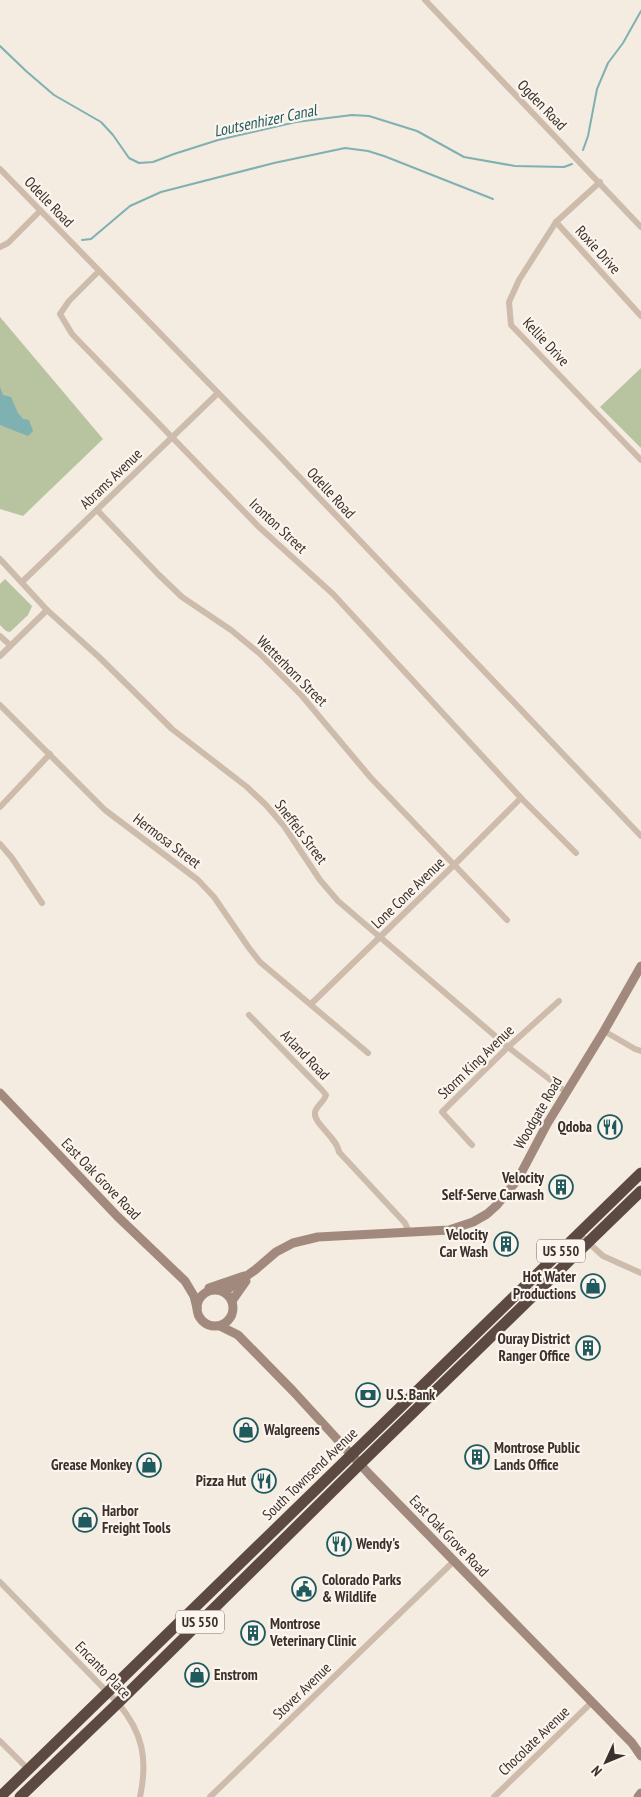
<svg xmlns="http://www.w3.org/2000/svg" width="641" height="1797" viewBox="0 0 641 1797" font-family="'PT Sans Narrow',sans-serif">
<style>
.green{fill:#b8c4a0}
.water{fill:#7fb0b2}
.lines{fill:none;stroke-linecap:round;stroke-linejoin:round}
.stream{stroke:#7fb0b2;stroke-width:2}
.street{stroke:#cdbbac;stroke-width:6}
.secondary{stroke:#a18a7d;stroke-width:9}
.highway{stroke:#5c4a42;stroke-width:11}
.labels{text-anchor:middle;stroke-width:4.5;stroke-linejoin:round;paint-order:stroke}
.shield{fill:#fbf5ee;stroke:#756b66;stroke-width:1}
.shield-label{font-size:14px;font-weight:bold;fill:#3b302b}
.street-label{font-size:15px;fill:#3b302b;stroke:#fbf5ee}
.poi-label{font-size:15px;font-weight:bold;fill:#3b302b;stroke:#fbf5ee;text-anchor:start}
.water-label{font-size:16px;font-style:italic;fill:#1f5a5e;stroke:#fbf5ee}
</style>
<rect width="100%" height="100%" fill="#f4ebe1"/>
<g class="green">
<path d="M0,317l103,122 -80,77 -23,-7z"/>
<path d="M641,368v80l-41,-41z"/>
<path d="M5,579l27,27 -4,9 -18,17 -4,-1 -6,-6v-41z"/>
</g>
<path class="water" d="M0,387l3,8 8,2 7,16 5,6 6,1 4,11 -5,5 -28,-11z"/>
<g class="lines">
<g class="stream">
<path d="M0,46l26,25 28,24 47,27 12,13 16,23 10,5 14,-1 21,-8 44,-14 78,-18 56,-7 17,1 48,15 47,26 51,9 49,1 8,-3"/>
<path d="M583,150l5,-14 9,-47 11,-26 15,-20 18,-32"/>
<path d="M82,240l9,-1 39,-33 31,-14 113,-29 71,-15 23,3 16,5 109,43"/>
</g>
<g class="street">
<path d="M425,0l216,227"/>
<path d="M0,169l268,275 373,392"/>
<path d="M600,182l-44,40 -37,58 -10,22 2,23 130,135"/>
<path d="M556,222l85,94"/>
<path d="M0,247l8,-4 32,-32"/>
<path d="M99,271l-30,30 -9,13 12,20 187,193 74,67 188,204 55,55"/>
<path d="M97,510l62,65 23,22 49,33 28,23 43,43 69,82 136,142"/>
<path d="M0,559l47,51 52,47 73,72 75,58 19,18 18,21 36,54 18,21 170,146 58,45"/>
<path d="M22,582l196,-189"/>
<path d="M0,636l10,9"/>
<path d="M0,656l47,-46"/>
<path d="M0,705l105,105 93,70 16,17 35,51 11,14 108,91"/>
<path d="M0,807l50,-53"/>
<path d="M0,844l12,14 30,45"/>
<path d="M311,1004l143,-139 67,-67"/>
<path d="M249,1015l73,75 4,5c-2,7 -9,10 -11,17 -2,12 22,25 24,40l66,71 4,9"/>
<path d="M604,1031l31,18 6,2"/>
<path d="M472,1145l-30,-33 66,-65 51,-46"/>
<path d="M579,1234l24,22 38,17"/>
<path d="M0,1582l118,121c25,30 30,56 22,94"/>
<path d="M0,1741l29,29"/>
<path d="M210,1797l244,-236"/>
<path d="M494,1797l98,-95"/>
</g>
<g class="secondary">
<path d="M0,1093l117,123 68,65 9,15 3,12"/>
<path d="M209,1288l35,-12"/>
<circle cx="215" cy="1308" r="18"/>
<path d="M224,1292l31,-22 21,-18 17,-9 25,-6 131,-7 24,-8 14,-8 10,-9 21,-26 29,-55 57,-93 37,-65"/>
<path d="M232,1301l14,-20"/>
<path d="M220,1326l18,9 55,56 77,84 262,268 9,13"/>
<path d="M638,1797l3,-4"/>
</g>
<g class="highway">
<path d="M0,1797l641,-624"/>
<path d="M20,1797l98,-94 242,-239 281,-273"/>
</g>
</g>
<defs>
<g id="restaurant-ring" transform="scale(1.25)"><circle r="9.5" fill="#fbf5ee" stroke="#1f5a5e" stroke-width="1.5"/><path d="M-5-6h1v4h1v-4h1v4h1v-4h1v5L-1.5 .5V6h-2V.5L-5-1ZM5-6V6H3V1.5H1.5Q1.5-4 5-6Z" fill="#1f5a5e"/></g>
<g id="building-ring" transform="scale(1.25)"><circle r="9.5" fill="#fbf5ee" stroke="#1f5a5e" stroke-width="1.5"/><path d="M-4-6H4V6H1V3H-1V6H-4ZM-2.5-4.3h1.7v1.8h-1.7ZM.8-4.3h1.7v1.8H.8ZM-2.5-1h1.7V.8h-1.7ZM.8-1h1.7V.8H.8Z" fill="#1f5a5e"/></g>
<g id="shop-ring" transform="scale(1.25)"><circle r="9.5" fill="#fbf5ee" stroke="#1f5a5e" stroke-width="1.5"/><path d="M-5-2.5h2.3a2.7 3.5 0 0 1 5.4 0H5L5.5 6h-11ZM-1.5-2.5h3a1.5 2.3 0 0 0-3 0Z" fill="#1f5a5e"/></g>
<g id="bank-ring" transform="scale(1.25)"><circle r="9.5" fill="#fbf5ee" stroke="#1f5a5e" stroke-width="1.5"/><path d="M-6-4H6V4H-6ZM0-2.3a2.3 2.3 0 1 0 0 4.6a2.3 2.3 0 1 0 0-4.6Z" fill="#1f5a5e"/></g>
<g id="civic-ring" transform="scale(1.25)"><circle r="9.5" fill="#fbf5ee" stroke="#1f5a5e" stroke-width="1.5"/><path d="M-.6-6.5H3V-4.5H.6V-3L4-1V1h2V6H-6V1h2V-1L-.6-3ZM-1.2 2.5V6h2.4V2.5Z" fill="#1f5a5e"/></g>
</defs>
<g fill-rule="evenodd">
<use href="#restaurant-ring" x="610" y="1127"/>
<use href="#building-ring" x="561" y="1187"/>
<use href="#building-ring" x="506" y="1244"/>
<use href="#shop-ring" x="593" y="1286"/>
<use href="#building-ring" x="588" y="1348"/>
<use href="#bank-ring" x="368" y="1395"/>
<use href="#shop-ring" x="246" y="1430"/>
<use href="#building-ring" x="477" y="1457"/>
<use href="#shop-ring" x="149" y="1465"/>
<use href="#restaurant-ring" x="264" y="1481"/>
<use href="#shop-ring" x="85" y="1520"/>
<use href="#restaurant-ring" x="339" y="1544"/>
<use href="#civic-ring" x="304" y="1589"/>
<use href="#building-ring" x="253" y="1633"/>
<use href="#shop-ring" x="197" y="1675"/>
</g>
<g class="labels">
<g class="shield">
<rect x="537" y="1239.5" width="48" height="23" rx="4"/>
<rect x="176" y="1610.5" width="48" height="23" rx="4"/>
</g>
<g class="shield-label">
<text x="561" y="1256">US 550</text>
<text x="200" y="1627">US 550</text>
</g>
<g class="street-label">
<text transform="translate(542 105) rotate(46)" y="5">Ogden Road</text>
<text transform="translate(49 202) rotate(46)" y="5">Odelle Road</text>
<text transform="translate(598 250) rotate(48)" y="5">Roxie Drive</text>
<text transform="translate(546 342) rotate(47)" y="5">Kellie Drive</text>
<text transform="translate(111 479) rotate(-44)" y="5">Abrams Avenue</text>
<text transform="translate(331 493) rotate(47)" y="5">Odelle Road</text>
<text transform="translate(278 526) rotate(43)" y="5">Ironton Street</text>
<text transform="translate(292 671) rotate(45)" y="5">Wetterhorn Street</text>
<text transform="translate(301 832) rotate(53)" y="5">Sneffels Street</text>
<text transform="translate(167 841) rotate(37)" y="5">Hermosa Street</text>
<text transform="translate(408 893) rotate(-44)" y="5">Lone Cone Avenue</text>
<text transform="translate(305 1055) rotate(46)" y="5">Arland Road</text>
<text transform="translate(476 1062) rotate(-44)" y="5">Storm King Avenue</text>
<text transform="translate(538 1113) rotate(-60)" y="5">Woodgate Road</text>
<text transform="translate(101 1179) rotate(46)" y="5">East Oak Grove Road</text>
<text transform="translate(310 1474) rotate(-44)" y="5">South Townsend Avenue</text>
<text transform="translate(449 1536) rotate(46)" y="5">East Oak Grove Road</text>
<text transform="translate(103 1670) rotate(46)" y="5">Encanto Place</text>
<text transform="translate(302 1691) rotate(-44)" y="5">Stover Avenue</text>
<text transform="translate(534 1741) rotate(-44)" y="5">Chocolate Avenue</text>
</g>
<g class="poi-label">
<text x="592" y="1132" text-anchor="end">Qdoba</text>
<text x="544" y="1183" text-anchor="end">Velocity<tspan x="544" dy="17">Self-Serve Carwash</tspan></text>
<text x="488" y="1240" text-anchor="end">Velocity<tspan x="488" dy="17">Car Wash</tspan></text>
<text x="576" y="1282" text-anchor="end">Hot Water<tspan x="576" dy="17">Productions</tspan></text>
<text x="570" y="1344" text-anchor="end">Ouray District<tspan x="570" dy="17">Ranger Office</tspan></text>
<text x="386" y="1400">U.S. Bank</text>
<text x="264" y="1435">Walgreens</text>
<text x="494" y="1453">Montrose Public<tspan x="494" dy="17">Lands Office</tspan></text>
<text x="132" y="1470" text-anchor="end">Grease Monkey</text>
<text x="246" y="1486" text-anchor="end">Pizza Hut</text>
<text x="102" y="1516">Harbor<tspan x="102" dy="17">Freight Tools</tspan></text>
<text x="356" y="1549">Wendy's</text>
<text x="322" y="1585">Colorado Parks<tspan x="322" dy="17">&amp; Wildlife</tspan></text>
<text x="270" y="1629">Montrose<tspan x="270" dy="17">Veterinary Clinic</tspan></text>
<text x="214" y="1680">Enstrom</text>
</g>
<g class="water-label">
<text transform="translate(265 120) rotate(-12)" y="6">Loutsenhizer Canal</text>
</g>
</g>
<g transform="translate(606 1762) rotate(226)" stroke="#fbf5ee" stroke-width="4" paint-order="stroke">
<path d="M0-4L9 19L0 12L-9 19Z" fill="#3b302b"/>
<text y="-8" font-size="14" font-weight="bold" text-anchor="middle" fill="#3b302b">N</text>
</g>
</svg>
